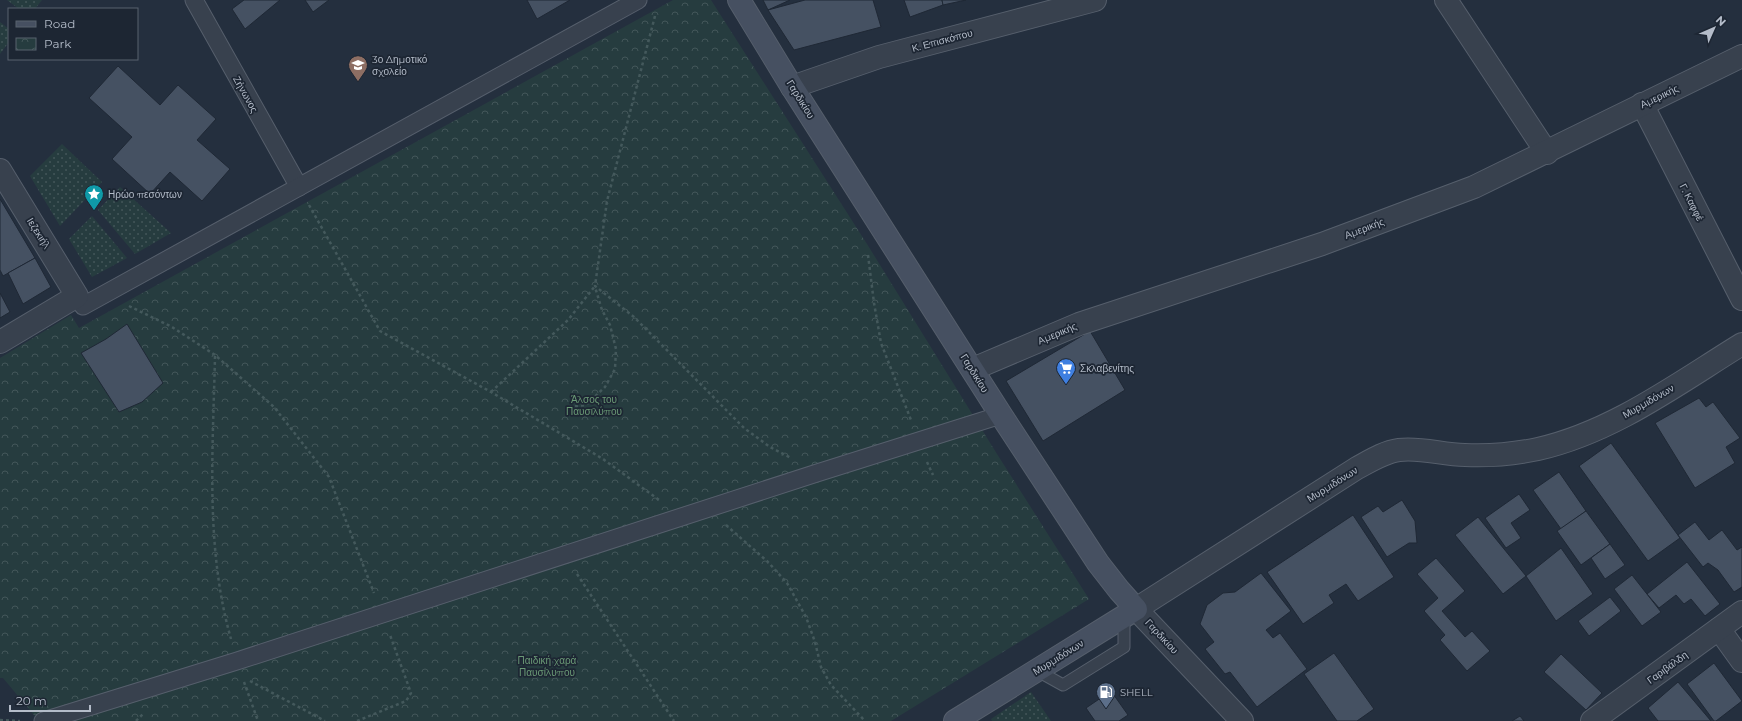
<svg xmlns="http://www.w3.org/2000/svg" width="1742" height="721" viewBox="0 0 1742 721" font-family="Montserrat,sans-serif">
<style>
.grass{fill:url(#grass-dots)}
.park{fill:url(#park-crowns)}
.building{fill:#455162;stroke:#1f2835}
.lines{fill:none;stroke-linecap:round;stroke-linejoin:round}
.service-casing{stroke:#565f6c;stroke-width:13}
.pedestrian-casing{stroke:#565f6c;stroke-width:19}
.minor-casing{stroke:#565f6c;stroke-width:24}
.tertiary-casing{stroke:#565f6c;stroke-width:24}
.secondary-casing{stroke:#565f6c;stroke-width:24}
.path{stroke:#44595c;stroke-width:2.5;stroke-dasharray:3 3;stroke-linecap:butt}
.service{stroke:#38414e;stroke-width:11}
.pedestrian{stroke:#38414e;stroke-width:17}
.minor{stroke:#38414e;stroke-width:22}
.tertiary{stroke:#38414e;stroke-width:22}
.secondary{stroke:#465061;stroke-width:22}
.labels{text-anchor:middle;stroke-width:3.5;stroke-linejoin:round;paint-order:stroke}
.street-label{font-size:10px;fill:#b4bcc9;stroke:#1d2633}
.poi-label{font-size:10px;fill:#b4bcc9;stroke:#1d2633;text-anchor:start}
.park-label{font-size:10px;fill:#6b9a76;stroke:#1d2633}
</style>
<defs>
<pattern id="grass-dots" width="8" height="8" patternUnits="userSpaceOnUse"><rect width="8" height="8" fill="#263c3f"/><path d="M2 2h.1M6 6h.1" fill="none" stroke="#435659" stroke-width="1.8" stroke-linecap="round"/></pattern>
<pattern id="park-crowns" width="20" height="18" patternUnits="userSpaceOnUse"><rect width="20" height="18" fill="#263c3f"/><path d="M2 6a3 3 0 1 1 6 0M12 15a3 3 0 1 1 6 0" fill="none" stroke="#435659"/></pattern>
</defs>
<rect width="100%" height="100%" fill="#242f3e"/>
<g class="grass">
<path d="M7,0h35l-7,9h-16z"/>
<path d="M0,22l9,7v13l-9,12z"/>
<path d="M62,144l40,38 -42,44 -30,-50z"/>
<path d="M120,187l51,46 -36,21 -37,-44z"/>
<path d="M92,216l35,42 -35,19 -23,-38z"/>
<path d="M1031,692l20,29h-59l-1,-2z"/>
</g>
<path class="park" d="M673,0h38l156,244 130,210 92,145 -198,122h-852l-36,-43h-3v-320l71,-43 8,13z"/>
<g class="building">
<path d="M244,0h36l-35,29 -13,-20z"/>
<path d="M305,0h24l-16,12z"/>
<path d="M527,0h43l-33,19z"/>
<path d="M763,0h27l-22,10z"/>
<path d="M805,0h68l8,27 -87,23 -26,-40z"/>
<path d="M904,0h38l1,5 -33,12z"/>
<path d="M942,0h24l-23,5z"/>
<path d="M118,66l42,39 18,-20 38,34 -19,21 33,29 -28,32 -32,-29 -20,22 -38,-35 20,-22 -43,-39z"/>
<path d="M0,199l35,59 -32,18 -3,-6z"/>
<path d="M35,258l16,29 -28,17 -15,-31z"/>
<path d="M0,293l10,19 -10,6z"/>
<path d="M127,324l36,59 -21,19 -23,10 -38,-59 25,-14z"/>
<path d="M1090,331l35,59 -82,51 -37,-60z"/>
<path d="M1699,398l7,9 7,-5 27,36 -14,9 9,16 -40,25 -40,-65z"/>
<path d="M1611,443l69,95 -32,23 -69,-95z"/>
<path d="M1559,472l27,39 -25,18 -28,-39z"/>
<path d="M1519,494l11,16 -19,13 10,15 -15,10 -21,-30z"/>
<path d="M1402,500l13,21 2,22h-8l-22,14 -26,-40 17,-11 5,6z"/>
<path d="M1586,511l24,33 -29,21 -24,-34z"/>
<path d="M1353,515l41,62 -36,24 -12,-17 -17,11 5,8 -31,21 -36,-52z"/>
<path d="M1478,517l48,59 -23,18 -48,-59z"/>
<path d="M1695,522l14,18 13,-10 15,20 5,-3v40l-8,5 -16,-22 -10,-7 -5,4 -25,-32z"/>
<path d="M1610,544l15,21 -20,14 -14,-21z"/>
<path d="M1561,548l32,46 -37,27 -30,-45z"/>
<path d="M1436,558l29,33 -23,20 23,26 7,-6 18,20 -23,20 -27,-31 5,-5 -21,-24 14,-13 -21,-24z"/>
<path d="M1687,562l33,42 -15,12 -14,-17 -7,5 -8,-9 -17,13 -12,-14z"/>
<path d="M1261,573l30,38 -25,19 7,8 7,-5 27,36 -50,38 -27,-35 -5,2 -20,-25 9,-7 -14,-18 7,-19 16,-12 12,-1z"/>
<path d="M1632,575l29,37 -19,14 -28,-37z"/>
<path d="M1610,597l11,14 -32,25 -11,-15z"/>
<path d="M1334,653l40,56 -17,12h-20l-33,-47z"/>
<path d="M1561,654l41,39 -16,17 -42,-38z"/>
<path d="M1714,663l28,38 -26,20h-2l-27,-37z"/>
<path d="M1678,682l33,39h-53l-10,-13z"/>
<path d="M1111,691l17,24 -9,6h-24l-9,-13z"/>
<path d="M1520,716l4,5h-12z"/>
</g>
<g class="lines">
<g class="service-casing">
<path id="service" d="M1036,670l27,15 61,-38v-31"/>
</g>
<g class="pedestrian-casing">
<g id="pedestrian">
<path d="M194,0l105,187"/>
<path d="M77,296l6,10 555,-306"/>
<path d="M43,721l194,-60 580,-188 184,-58"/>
</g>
</g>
<g class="minor-casing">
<g id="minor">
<path d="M1446,0l101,153"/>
<path d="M1642,104l100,195"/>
<path d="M0,170l77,126 -77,46"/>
<path d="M973,369l106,-45 243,-80 152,-57 268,-131"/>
<path d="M1136,609l221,-141c13,-7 27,-16 42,-18 22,-3 44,5 66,5 24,1 49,-1 73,-6 75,-17 139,-65 204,-105"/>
<path d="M1719,629l23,32"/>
<path d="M1592,721l150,-109"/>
</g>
</g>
<g class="tertiary-casing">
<g id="tertiary">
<path d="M792,87l87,-30 216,-57"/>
<path d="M1136,609l106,112"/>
</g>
</g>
<g class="secondary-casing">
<path id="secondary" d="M739,0l53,87 209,328 97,148 21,27 17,19 -181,112"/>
</g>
<g class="path">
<path d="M655,16l-48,185 -12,85 39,31 110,111 26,19 21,11"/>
<path d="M309,205l71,126 111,61 112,67 56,41"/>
<path d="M868,255l6,48 7,40 30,77"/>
<path d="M129,306l43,21 43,28 59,52 55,70 45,116"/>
<path d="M215,356c-2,93 -10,192 16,283"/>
<path d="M491,392l77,-72 27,-34"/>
<path d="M569,407l17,-2 19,-18 10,-18 1,-20 -6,-24 -8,-15 -7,-23"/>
<path d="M927,462l6,13"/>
<path d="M726,525l42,37 19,21 19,34 9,25 6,25 10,18 34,36"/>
<path d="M577,574l97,147"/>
<path d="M250,681l75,40"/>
<path d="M244,682l14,39"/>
<path d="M0,720l20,1"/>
<path d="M136,721l7,-7"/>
<path d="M357,721l49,-20 5,-8 -21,-58"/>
</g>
<use href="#service" class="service"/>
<use href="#pedestrian" class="pedestrian"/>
<use href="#minor" class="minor"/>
<use href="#tertiary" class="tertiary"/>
<use href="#secondary" class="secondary"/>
</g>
<defs>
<g id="school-pin" transform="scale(1)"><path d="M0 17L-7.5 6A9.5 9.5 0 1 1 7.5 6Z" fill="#8d6e63" stroke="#1d2633"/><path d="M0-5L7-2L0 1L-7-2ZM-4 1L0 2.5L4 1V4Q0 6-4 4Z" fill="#fff"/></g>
<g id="sight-pin" transform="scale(1)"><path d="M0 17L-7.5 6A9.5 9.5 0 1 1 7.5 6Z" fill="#0f9aa8" stroke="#1d2633"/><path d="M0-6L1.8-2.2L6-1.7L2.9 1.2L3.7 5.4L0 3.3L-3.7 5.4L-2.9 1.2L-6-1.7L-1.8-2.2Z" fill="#fff"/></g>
<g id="supermarket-pin" transform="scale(1)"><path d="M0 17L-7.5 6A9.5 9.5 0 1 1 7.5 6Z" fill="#3f7fe0" stroke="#1d2633"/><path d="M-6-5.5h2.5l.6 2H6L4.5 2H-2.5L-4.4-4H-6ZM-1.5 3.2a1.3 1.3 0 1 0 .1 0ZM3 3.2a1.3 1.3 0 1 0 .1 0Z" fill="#fff"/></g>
<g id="fuel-pin" transform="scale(1)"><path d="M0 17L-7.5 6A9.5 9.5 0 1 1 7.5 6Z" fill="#5c6f8a" stroke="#1d2633"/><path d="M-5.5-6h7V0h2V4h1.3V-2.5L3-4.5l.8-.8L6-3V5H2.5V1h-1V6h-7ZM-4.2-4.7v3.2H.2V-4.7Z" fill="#fff"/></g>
</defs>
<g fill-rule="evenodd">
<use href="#school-pin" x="358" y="65"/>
<use href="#sight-pin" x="94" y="194"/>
<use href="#supermarket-pin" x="1066" y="368"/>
<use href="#fuel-pin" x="1106" y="692"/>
</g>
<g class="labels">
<g class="street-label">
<text transform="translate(942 40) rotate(-15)" y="4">Κ. Επισκόπου</text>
<text transform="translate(246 94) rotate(61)" y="4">Ζήνωνος</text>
<text transform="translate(1659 96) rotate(-26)" y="4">Αμερικής</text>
<text transform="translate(801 99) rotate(58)" y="4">Γαρδικίου</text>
<text transform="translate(1692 202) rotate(63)" y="4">Γ. Καφφέ</text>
<text transform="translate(1364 228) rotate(-21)" y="4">Αμερικής</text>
<text transform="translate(39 233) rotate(58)" y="4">Ιεζεκιήλ</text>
<text transform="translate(1057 333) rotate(-23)" y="4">Αμερικής</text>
<text transform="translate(975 373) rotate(58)" y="4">Γαρδικίου</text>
<text transform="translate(1648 401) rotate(-30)" y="4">Μυρμιδόνων</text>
<text transform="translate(1332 484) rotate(-32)" y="4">Μυρμιδόνων</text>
<text transform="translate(1162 636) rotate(47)" y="4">Γαρδικίου</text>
<text transform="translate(1058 657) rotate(-32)" y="4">Μυρμιδόνων</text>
<text transform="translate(1667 667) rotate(-36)" y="4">Γαριβάλδη</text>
</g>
<g class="poi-label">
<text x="372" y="63">3ο Δημοτικό<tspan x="372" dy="12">σχολείο</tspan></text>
<text x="108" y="198">Ηρώο πεσόντων</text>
<text x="1080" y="372">Σκλαβενίτης</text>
<text x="1120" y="696">SHELL</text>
</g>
<g class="park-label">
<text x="594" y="403">Άλσος του<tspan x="594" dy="12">Παυσιλύπου</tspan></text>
<text x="547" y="664">Παιδική χαρά<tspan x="547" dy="12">Παυσίλυπου</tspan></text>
</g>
</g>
<rect x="8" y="8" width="130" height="52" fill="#1d2633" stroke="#59626f"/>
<rect x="16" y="21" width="20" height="6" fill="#465061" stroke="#59626f"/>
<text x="44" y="28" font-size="12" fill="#b4bcc9">Road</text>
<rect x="16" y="38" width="20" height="12" fill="url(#park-crowns)" stroke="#59626f"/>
<text x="44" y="48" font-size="12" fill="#b4bcc9">Park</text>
<g transform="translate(1714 28) rotate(45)" stroke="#1d2633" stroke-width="3" paint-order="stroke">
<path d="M0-3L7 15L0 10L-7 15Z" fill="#b4bcc9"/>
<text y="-6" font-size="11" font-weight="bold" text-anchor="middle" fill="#b4bcc9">N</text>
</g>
<path d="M10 705v6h80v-6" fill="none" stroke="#b4bcc9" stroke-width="2"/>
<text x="16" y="705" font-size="12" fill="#b4bcc9" stroke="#1d2633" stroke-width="3" paint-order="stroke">20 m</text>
</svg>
